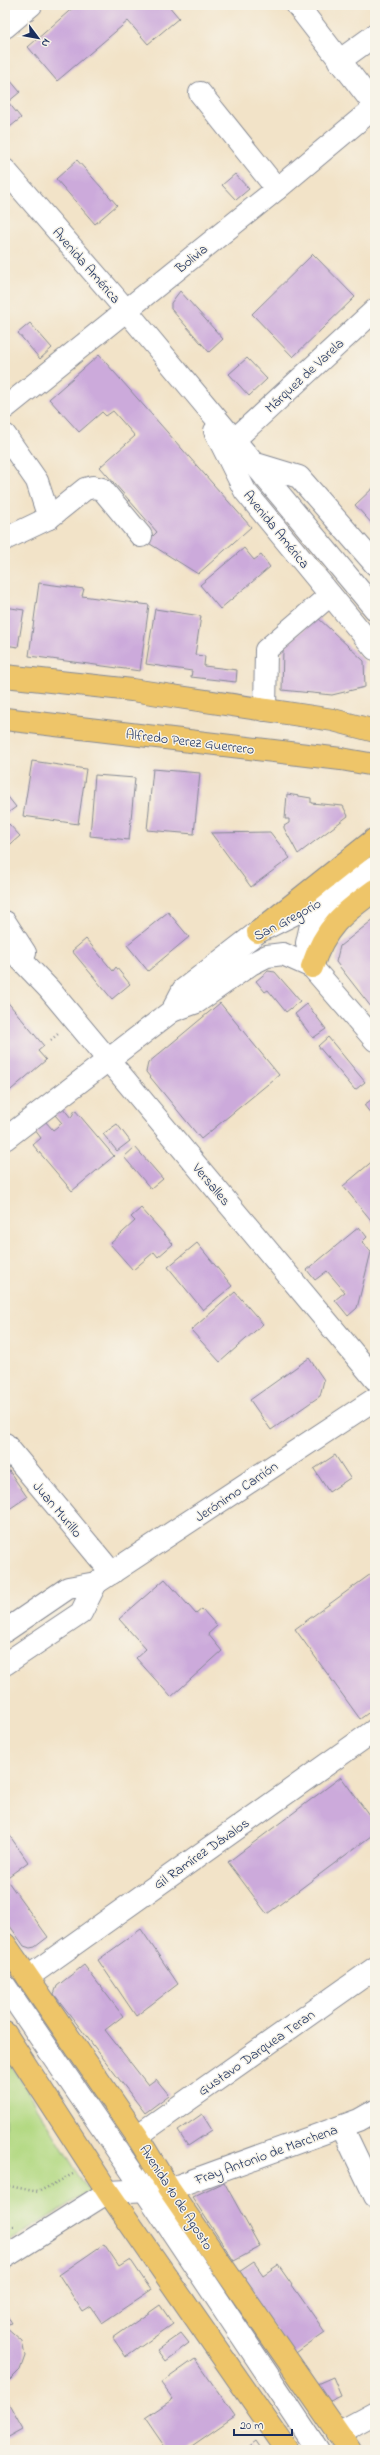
<svg xmlns="http://www.w3.org/2000/svg" width="380" height="2455" viewBox="0 0 380 2455" font-family="'Indie Flower',sans-serif">
<style>
.green{fill:#b3d983;stroke:#678470}
.building{fill:#ccaadb}
.lines{fill:none;stroke-linecap:round;stroke-linejoin:round}
.minor-casing{stroke:#868993;stroke-width:24}
.major-casing{stroke:#868993;stroke-width:24}
.path{stroke:#868993;stroke-width:2.5;stroke-dasharray:1 3;stroke-linecap:butt}
.minor{stroke:#fff;stroke-width:22}
.major{stroke:#eec569;stroke-width:22}
.labels{text-anchor:middle;stroke-width:3;stroke-linejoin:round;paint-order:stroke}
.street-label{font-size:14px;fill:#1b2f5e;stroke:#f7f3e8}
</style>
<rect width="100%" height="100%" fill="#f7f3e8"/>
<filter id="ink" filterUnits="userSpaceOnUse"><feTurbulence type="fractalNoise" baseFrequency=".025" numOctaves="2"/><feDisplacementMap in="SourceGraphic" scale="8" xChannelSelector="R" yChannelSelector="G"/><feConvolveMatrix kernelMatrix="1 2 1 2 8 2 1 2 1" color-interpolation-filters="sRGB"/></filter>
<filter id="wash" filterUnits="userSpaceOnUse"><feTurbulence type="fractalNoise" baseFrequency=".012" numOctaves="4" result="noise"/><feDisplacementMap in="SourceGraphic" scale="16" xChannelSelector="R" yChannelSelector="G"/><feGaussianBlur stdDeviation="0.9" result="paint"/><feColorMatrix in="noise" values="0 0 0 0 0 0 0 0 0 0 0 0 0 0 0 0 0 1.4 0 .05"/><feComposite in="paint" operator="in"/></filter>
<g filter="url(#wash)">
<rect width="100%" height="100%" fill="#f2e3c8"/>
<path class="green" d="M5,2054l84,138 -84,52z"/>
<g id="blocks">
<g class="building">
<path d="M76,5h92l11,13 -31,26 -20,-23 -71,60 -29,-34z"/>
<path d="M5,74l15,18 -12,10 13,16 -16,13z"/>
<path d="M77,160l40,45 -22,19 -39,-45z"/>
<path d="M235,174l14,15 -13,11 -14,-15z"/>
<path d="M313,254l42,43 -62,60 -41,-43z"/>
<path d="M180,291l43,48 -14,13 -38,-43v-6z"/>
<path d="M30,323l22,25 -12,11 -22,-26z"/>
<path d="M99,355l152,172 -53,47 -51,-32 10,-10 -57,-65 35,-31 -22,-25 -7,5 -4,-4 -23,20 -30,-33z"/>
<path d="M247,358l20,21 -18,17 -20,-22z"/>
<path d="M375,486v41l-20,-22z"/>
<path d="M244,548l10,12 7,-5 9,12 -50,42 -20,-24z"/>
<path d="M39,583l45,6 -2,7 67,9 -9,66 -111,-15z"/>
<path d="M5,607l19,3 -6,37 -13,-2z"/>
<path d="M155,609l46,7 -6,39 10,1 -1,10 33,4 -1,12 -45,-5 1,-6 -46,-7z"/>
<path d="M317,617l47,44 1,26 -33,8 -50,-5 1,-41z"/>
<path d="M32,761l54,8 -8,55 -55,-8z"/>
<path d="M153,769l47,4 -6,61 -47,-4z"/>
<path d="M95,775l40,3 -6,62 -39,-4z"/>
<path d="M5,793l11,14 -11,8z"/>
<path d="M287,794l24,4v5l32,3 5,10 -50,38 -14,-26v-2l5,-3v-4h-4z"/>
<path d="M9,824l11,12 -15,13v-21z"/>
<path d="M270,832l20,26 -39,29 -40,-54z"/>
<path d="M168,912l21,25 -41,34 -21,-26z"/>
<path d="M375,918v94l-39,-50 4,-16z"/>
<path d="M86,939l27,32 3,-4 14,17 -18,15 -40,-48z"/>
<path d="M268,971l7,1 25,29 -14,11 -18,-22 -3,2 -9,-11z"/>
<path d="M5,999l39,47 -6,5 8,9 -41,35z"/>
<path d="M220,1003l59,72 -78,64 -55,-67 2,-9z"/>
<path d="M307,1004l19,25 -13,9 -18,-24z"/>
<path d="M328,1037l37,45 -10,8 -37,-44z"/>
<path d="M375,1097v22l-11,-14z"/>
<path d="M63,1108l8,10 4,-8 39,46 -42,35 -39,-46 8,-7 -6,-8 10,-9 8,9 9,-7 -7,-8z"/>
<path d="M117,1124l13,17 -13,10 -14,-17z"/>
<path d="M135,1147l28,32 -12,10 -27,-32z"/>
<path d="M375,1159v66l-32,-39z"/>
<path d="M141,1208l32,36 -15,13 -4,-5 -21,18 -23,-26 25,-23 -4,-4z"/>
<path d="M359,1227l8,10 -5,5 9,10 -14,56 -9,8 -13,-16 10,-8 -18,-21 -12,9 -8,-10z"/>
<path d="M197,1243l35,43 -29,24 -35,-43z"/>
<path d="M235,1292l28,32 -43,38 -29,-32z"/>
<path d="M309,1358l15,22 -4,16 -49,34 -21,-30z"/>
<path d="M335,1455l15,23 -21,14 -15,-23z"/>
<path d="M5,1465l22,32 -22,15z"/>
<path d="M375,1571v137l-15,11 -65,-90z"/>
<path d="M165,1579l31,35 6,-5 15,17 -9,8 14,17 -51,46 -35,-39 10,-9 -27,-30z"/>
<path d="M341,1777l34,46v10l-108,81 -39,-52z"/>
<path d="M5,1829l23,33 -23,17z"/>
<path d="M6,1879l42,58 -13,10 -5,1 -6,-2 -19,-27z"/>
<path d="M141,1929l37,55 -42,32 -38,-56z"/>
<path d="M84,1965l39,51 -18,14 43,55 8,-6 13,16 -24,18 -91,-119 3,-8z"/>
<path d="M202,2114l10,16 -24,16 -10,-15z"/>
<path d="M224,2182l36,65 -26,14 -42,-64z"/>
<path d="M104,2244l15,22 11,-7 21,31 -49,33 -11,-16 -8,5 -24,-37z"/>
<path d="M254,2262l9,13 15,-10 47,67 -32,23 -57,-81z"/>
<path d="M160,2305l13,19 -47,33 -13,-19z"/>
<path d="M5,2312l7,11 -7,2z"/>
<path d="M5,2326l17,15 3,15 -5,14 -15,15z"/>
<path d="M181,2333l8,10 -24,18 -8,-11z"/>
<path d="M195,2359l40,57 -49,34h-19l-22,-32 28,-19 -12,-16z"/>
<path d="M333,2377l8,19 -11,5 -6,-2 -7,-15z"/>
<path d="M5,2397l18,32 -18,10z"/>
<path d="M255,2441l6,9h-18z"/>
</g>
</g>
</g>
<g filter="url(#ink)">
<use href="#blocks" fill-opacity="0" stroke="#868993" stroke-width="1"/>
<g class="lines">
<g class="minor-casing">
<g id="minor">
<path d="M297,5l78,101"/>
<path d="M5,27l26,-22"/>
<path d="M339,61l36,-26"/>
<path d="M200,93l77,96"/>
<path d="M5,170l121,140 249,299"/>
<path d="M5,408l272,-219 98,-82"/>
<path d="M215,431l30,60 130,158"/>
<path d="M5,435l32,46 12,37"/>
<path d="M234,440l141,-130"/>
<path d="M253,463l46,14 76,87"/>
<path d="M5,539l44,-21 36,-29 8,-2 9,2 39,47"/>
<path d="M265,710l1,-60 64,-55"/>
<path d="M332,899l-21,26 -4,18 5,24 63,73"/>
<path d="M5,922l20,31"/>
<path d="M5,943l44,46 326,390"/>
<path d="M172,1011l11,-21 75,-58 80,-40 37,-25"/>
<path d="M5,1139l167,-128 25,-9 54,-38 16,-8 16,-2 29,13"/>
<path d="M5,1444l107,129"/>
<path d="M5,1631l63,-43 28,-5 279,-184"/>
<path d="M5,1664l76,-51 15,-30"/>
<path d="M28,1977l347,-247"/>
<path d="M5,1986l140,205 173,259"/>
<path d="M342,2127l33,69"/>
<path d="M137,2136l238,-168"/>
<path d="M5,2257l103,-65 61,-3 190,-69 16,-9"/>
<path d="M338,2433l37,-20"/>
</g>
</g>
<g class="major-casing">
<g id="major">
<path d="M5,676l127,14 201,30 42,11"/>
<path d="M5,719l336,40 34,6"/>
<path d="M258,932l117,-93"/>
<path d="M312,967c13,-40 30,-53 63,-77"/>
<path d="M5,1944l132,192 32,53 181,261"/>
<path d="M5,2033l103,159 179,258"/>
</g>
</g>
<g class="path">
<path d="M51,1040l8,-7"/>
<path d="M5,2185l33,7 35,-18"/>
<path d="M5,2227l10,-1"/>
</g>
<use href="#minor" class="minor"/>
<use href="#major" class="major"/>
</g>
</g>
<g class="labels">
<g class="street-label">
<text transform="translate(191 258) rotate(-39)" y="5">Bolivia</text>
<text transform="translate(87 265) rotate(49)" y="5">Avenida América</text>
<text transform="translate(304 375) rotate(-43)" y="5">Márquez de Varela</text>
<text transform="translate(277 529) rotate(51)" y="5">Avenida América</text>
<text transform="translate(190 741) rotate(7)" y="5">Alfredo Perez Guerrero</text>
<text transform="translate(287 919) rotate(-28)" y="5">San Gregorio</text>
<text transform="translate(212 1184) rotate(50)" y="5">Versalles</text>
<text transform="translate(236 1491) rotate(-34)" y="5">Jerónimo Carrión</text>
<text transform="translate(58 1509) rotate(50)" y="5">Juan Murillo</text>
<text transform="translate(201 1853) rotate(-35)" y="5">Gil Ramírez Dávalos</text>
<text transform="translate(256 2052) rotate(-35)" y="5">Gustavo Darquea Teran</text>
<text transform="translate(266 2154) rotate(-20)" y="5">Fray Antonio de Marchena</text>
<text transform="translate(177 2197) rotate(57)" y="5">Avenida 10 de Agosto</text>
</g>
</g>
<rect width="380" height="2455" fill="none" stroke="#f7f3e8" stroke-width="20"/>
<g transform="translate(38 38) rotate(122)" stroke="#f7f3e8" stroke-width="3" paint-order="stroke">
<path d="M0-3L7 15L0 10L-7 15Z" fill="#1b2f5e"/>
<text y="-6" font-size="11" font-weight="bold" text-anchor="middle" fill="#1b2f5e">N</text>
</g>
<path d="M234 2429v6h58v-6" fill="none" stroke="#1b2f5e" stroke-width="2"/>
<text x="240" y="2429" font-size="12" fill="#1b2f5e" stroke="#f7f3e8" stroke-width="3" paint-order="stroke">20 m</text>
</svg>
